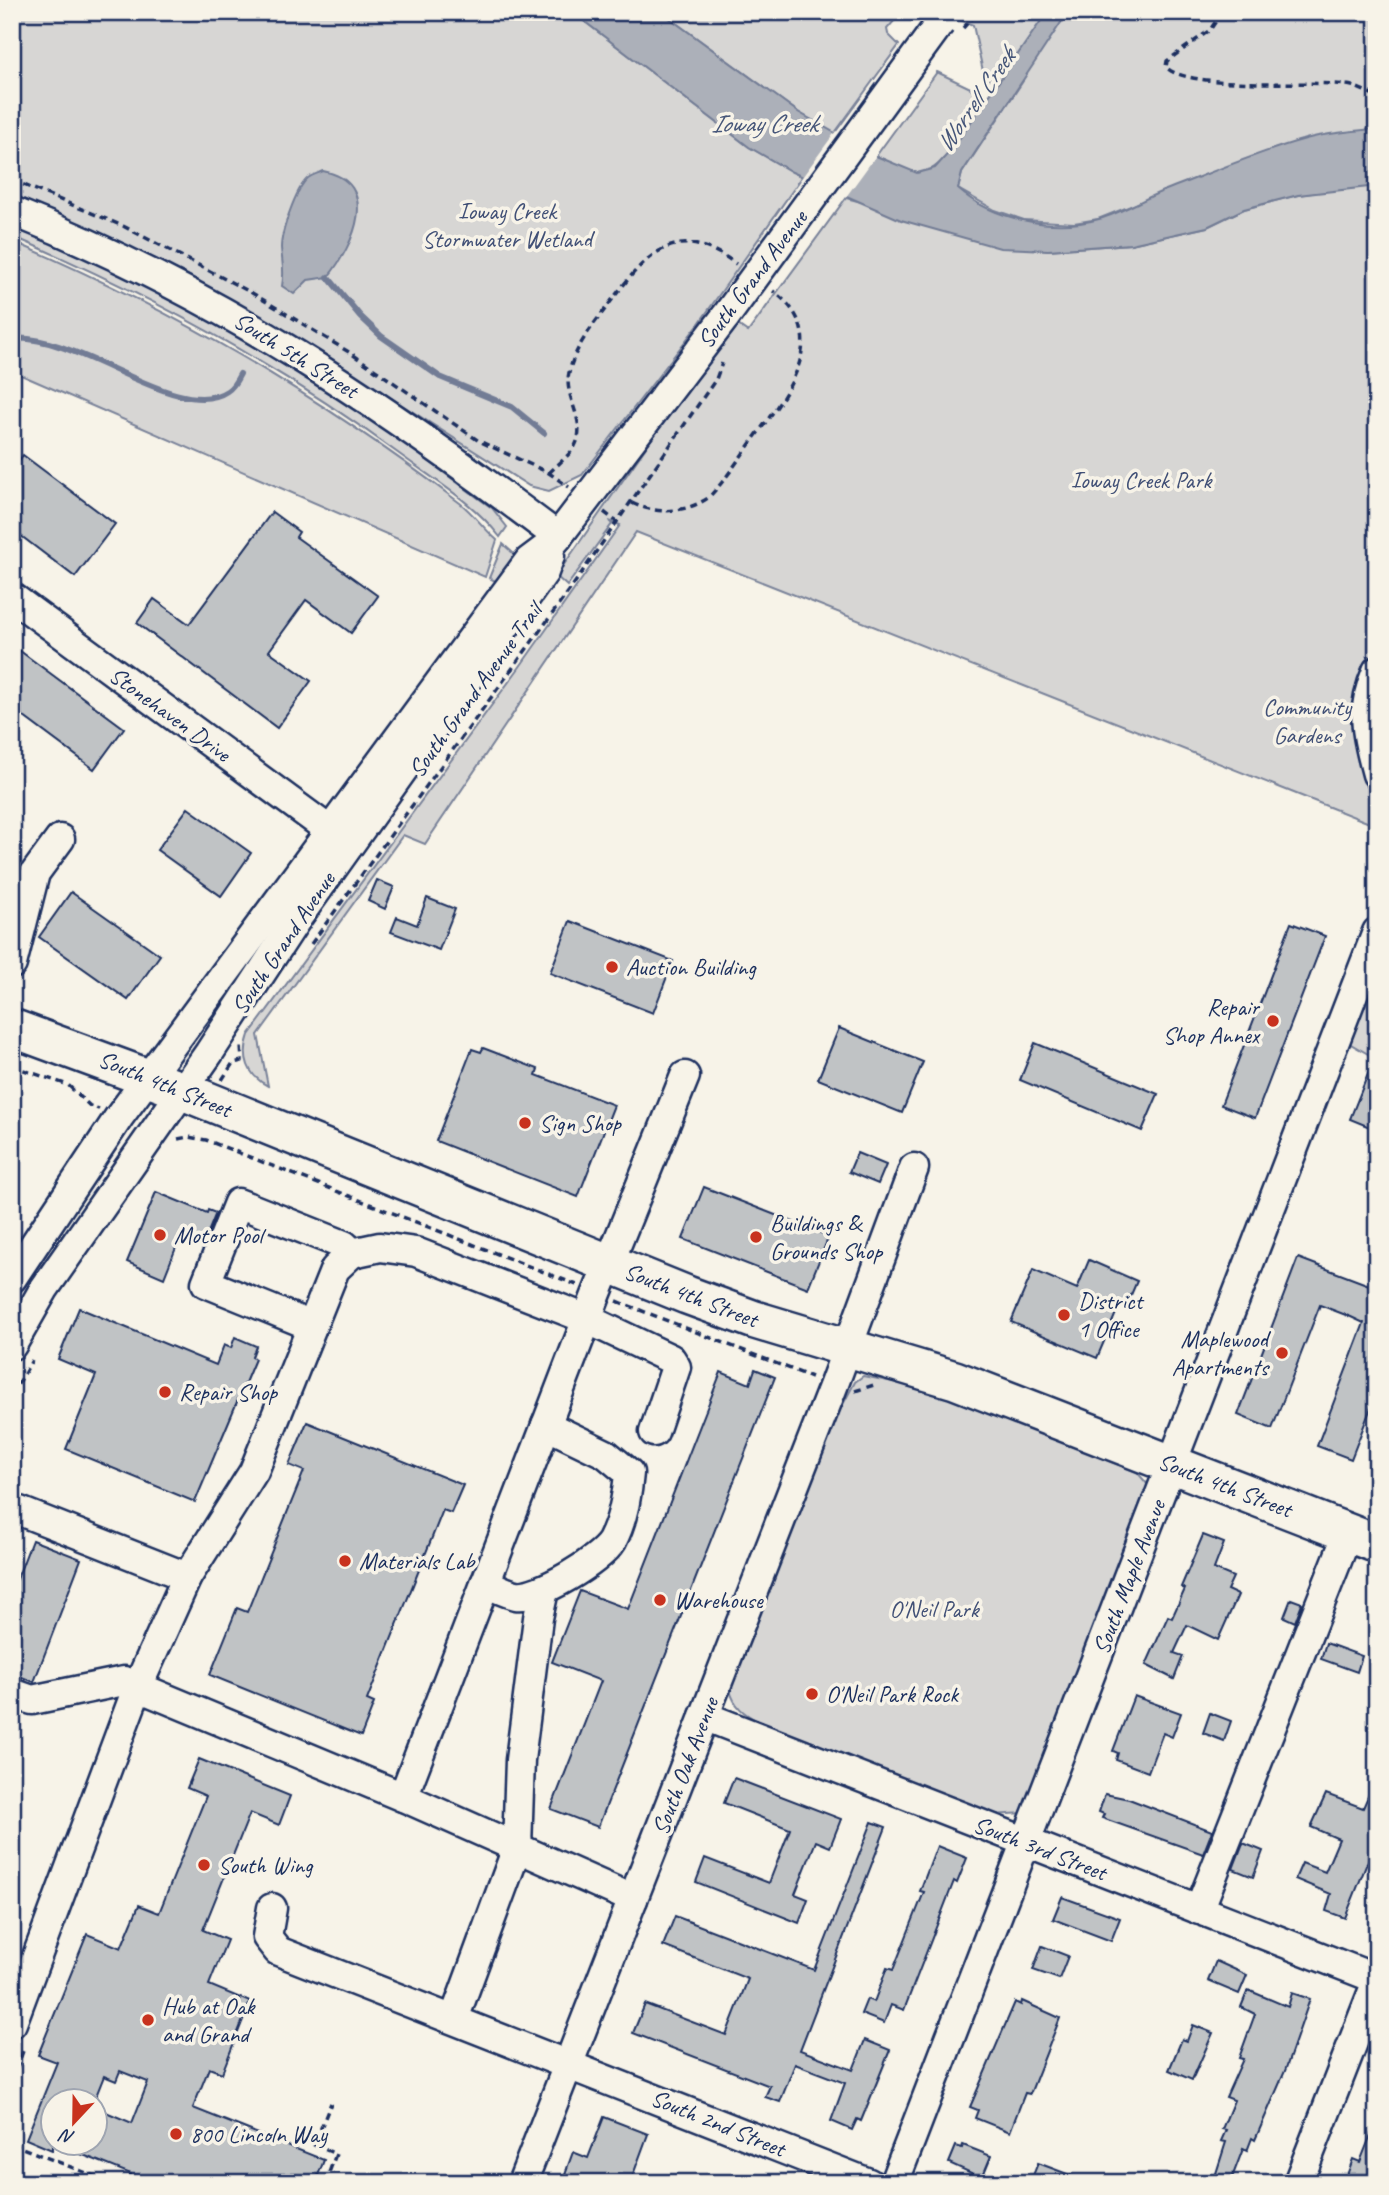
<svg xmlns="http://www.w3.org/2000/svg" width="1389" height="2195" viewBox="0 0 1389 2195" font-family="Caveat,sans-serif">
<style>
.green{fill:#d7d6d4;stroke:#798299;stroke-width:2}
.water{fill:#acb0b9;stroke:#727c95;stroke-width:2}
.pier{fill:#f7f3e8}
.lines{fill:none;stroke-linecap:round;stroke-linejoin:round}
.stream{stroke:#727c95;stroke-width:6}
.building{fill:#c0c3c5;stroke:#1b2f5e;stroke-width:2}
.minor-casing{stroke:#1b2f5e;stroke-width:33}
.major-casing{stroke:#1b2f5e;stroke-width:42}
.path{stroke:#1b2f5e;stroke-width:3.5;stroke-dasharray:7 5;stroke-linecap:butt}
.minor{stroke:#f7f3e8;stroke-width:28}
.major{stroke:#f7f3e8;stroke-width:37}
.minor-bridge-casing{stroke:#1b2f5e;stroke-width:33;stroke-linecap:butt}
.minor-bridge{stroke:#f7f3e8;stroke-width:28}
.poi-dot{fill:#c8321e;stroke:#f7f3e8;stroke-width:2.5}
.labels{text-anchor:middle;stroke-width:7;stroke-linejoin:round;paint-order:stroke}
.park-label{font-size:24px;fill:#415076;stroke:#f7f3e8}
.street-label{font-size:24px;fill:#1b2f5e;stroke:#f7f3e8}
.poi-label{font-size:24px;fill:#1b2f5e;stroke:#f7f3e8;text-anchor:start}
.water-label{font-size:26px;font-style:italic;fill:#465679;stroke:#f7f3e8}
</style>
<rect width="100%" height="100%" fill="#f7f3e8"/>
<filter id="ink" filterUnits="userSpaceOnUse"><feTurbulence type="fractalNoise" baseFrequency=".0143" numOctaves="2"/><feDisplacementMap in="SourceGraphic" scale="14" xChannelSelector="R" yChannelSelector="G"/><feConvolveMatrix kernelMatrix="1 2 1 2 8 2 1 2 1" color-interpolation-filters="sRGB"/></filter>
<g filter="url(#ink)">
<g class="green">
<path d="M12,12h560l177,135 53,30 -102,145 -118,153 -33,16 -20,-5 -232,-148 -113,-65 -172,-78z"/>
<path d="M661,12h241l-15,17 1,5 11,11 -65,89 -36,-22z"/>
<path d="M939,12h438v118l-113,23 -166,66 -24,4 -50,-3 -29,-10 -37,-21 4,-16 61,-92 2,-36 -29,42 -12,-11 -11,-51z"/>
<path d="M937,72l46,22 3,8c-13,18 -45,74 -68,71 -14,-2 -29,-12 -42,-17z"/>
<path d="M1368,185l9,1v640l-741,-294 -211,312 -22,-9 -145,200 10,51c-20,-10 -27,-29 -19,-51l270,-367 101,-143 -11,-4 3,3 -45,62 -11,-10 160,-229 22,-22 10,7 98,-134 202,52 83,-6 76,-17 37,-18 54,-14z"/>
<path d="M12,226c116,48 230,104 334,175 50,34 97,72 146,107l15,19 -7,10c-26,-34 -64,-56 -98,-81 -122,-90 -251,-161 -390,-220z"/>
<path d="M12,241c165,70 305,154 448,262 14,11 24,26 37,37l-12,37 -473,-206z"/>
<path d="M503,544l11,10 -2,15 -10,15 -13,-6z"/>
<path d="M1377,944v115l-28,-16z"/>
<path d="M863,1376l61,12 213,84 12,14 -124,327 -34,2 -233,-94c-14,-7 -24,-15 -28,-31l110,-280 15,-28z"/>
</g>
<g class="water">
<path d="M572,12h89l137,100 78,44 41,17 18,-5 18,-20 94,-136h21l-86,130 -20,31 -4,16c35,31 96,43 141,30 22,-6 42,-19 64,-28 45,-17 92,-38 139,-51 22,-7 46,-8 69,-11l6,1v56l-79,9 -54,14 -37,18 -76,17 -83,6 -48,-2 -99,-28 -109,-48 -43,-25z"/>
<path d="M323,171c59,12 31,74 5,106l-20,3 -14,14 -12,-8c3,-15 0,-24 -1,-38 0,-16 15,-60 27,-70 4,-3 11,-5 15,-7z"/>
</g>
<path class="pier" d="M836,131l42,22 -35,48 -43,-21z"/>
<g class="lines">
<g class="stream">
<path d="M328,277l32,39 21,20 59,41 72,30 32,26"/>
<path d="M12,339c63,-8 167,85 215,52 5,-3 10,-11 13,-17"/>
</g>
</g>
<g class="building">
<path d="M23,455l92,69 -40,53 -63,-48v-59z"/>
<path d="M272,512l27,20 -3,5 82,59 -27,37 -45,-33 -37,51 42,30 -34,47 -140,-105 17,-24 35,25z"/>
<path d="M12,645l112,83 -30,41 -82,-61z"/>
<path d="M188,808l63,45 -30,43 -64,-46z"/>
<path d="M377,880l17,7 -9,22 -17,-8z"/>
<path d="M71,892l89,63 -32,45 -89,-63z"/>
<path d="M427,898l28,11 -16,41 -48,-18 6,-15 20,8z"/>
<path d="M570,921l103,40 -20,52 -103,-40z"/>
<path d="M1291,923l34,13 -70,182 -34,-13z"/>
<path d="M839,1028l84,34 -21,51 -84,-34z"/>
<path d="M1035,1043l123,51 -16,37 -122,-51z"/>
<path d="M483,1048l55,21 -2,6 78,30 -36,92 -142,-56 36,-92 9,3z"/>
<path d="M1376,1054h1v76l-27,-11z"/>
<path d="M857,1153l29,12 -8,19 -29,-12z"/>
<path d="M704,1187l125,49 -21,52 -125,-49z"/>
<path d="M156,1192l51,21 1,-3 8,3 -13,32 -22,-10 -17,43 -37,-16z"/>
<path d="M1298,1258l79,30v104l-26,67 -34,-13 47,-123 -13,-6 -31,-12 -48,124 -34,-14z"/>
<path d="M1089,1260l48,21 -12,28 -6,-3 -22,52 -86,-36 22,-52 44,19z"/>
<path d="M79,1308l137,57 8,-20 7,3 4,-11 21,9 -4,11 3,2 -60,143 -129,-53 30,-74 -38,-16z"/>
<path d="M755,1369l20,8 -177,450 -47,-18 50,-128 -49,-19 28,-71 48,18 93,-237 29,12z"/>
<path d="M307,1422l156,63 -12,28 -8,-3 -76,190 7,3 -13,33 -151,-61 27,-67 10,4 57,-141 -15,-6z"/>
<path d="M1203,1535l21,8 -10,26 19,8 -6,13 11,5 -20,45 -31,-15 -13,28 9,3 -9,23 -28,-14 22,-49 4,2 13,-29 -4,-2z"/>
<path d="M32,1540l49,19 -47,123 -22,-9v-81z"/>
<path d="M1291,1599l11,4 -7,19 -11,-5z"/>
<path d="M1326,1643l36,13 -5,16 -36,-13z"/>
<path d="M1134,1696l47,17 -9,24 -9,-4 -15,39 -32,-12 2,-7 -5,-2z"/>
<path d="M1210,1713l21,8 -7,20 -21,-8z"/>
<path d="M199,1759l91,37 -11,29 -29,-12 -47,117 24,10 -18,45 41,17 -28,71 -13,-5 -16,40 131,52 -9,23h-173l-12,-5 1,-4 -78,-31h41v-36l38,16 16,-41 -28,-11 -4,10 -12,-5 -10,25h-42v49l-26,-11 31,-77 -19,-7 49,-121 34,14 18,-43 20,8 47,-117 -19,-8z"/>
<path d="M1377,1776v62l-32,80 -19,-7 5,-17 -36,-15 7,-16 23,9 14,-33 -28,-12 15,-33 37,14z"/>
<path d="M734,1778l107,41 -11,28 -14,-6 -21,53 13,5 -9,24 -103,-41 9,-24 64,25 21,-54 -66,-26z"/>
<path d="M1105,1794l24,5 83,32 -9,23 -101,-36 2,-4 -5,-2z"/>
<path d="M872,1822l14,5 -86,223 53,20 12,-30 25,10 -29,71 -4,-2 -5,11 -21,-9 14,-38 -50,-19 -15,38 -15,-5 5,-11 -137,-53 12,-29 81,31 22,-56 -85,-33 12,-30 139,54z"/>
<path d="M1243,1843l20,8 -10,26 -20,-8z"/>
<path d="M937,1846l30,12 -10,25 -3,-2 -50,129 -13,-5 -7,18 -23,-9 6,-15 7,3 13,-34 6,2 31,-78 -4,-1z"/>
<path d="M1062,1897l58,21 -9,23 -58,-22z"/>
<path d="M1042,1946l26,10 -9,23 -26,-9z"/>
<path d="M1216,1961l31,14 -8,19 -31,-13z"/>
<path d="M1248,1990l40,17 4,-14 18,6 -25,72 -30,69 -3,-2 -5,13 -4,-2 -13,34h-17l13,-41 -5,-1 5,-11 -4,-1 12,-29 -8,-3 17,-38 -4,-1 16,-44 -14,-7z"/>
<path d="M1022,2001l38,17 -30,76 -5,-1 -15,39 -35,-14 3,-8 -8,-3 45,-105 6,3z"/>
<path d="M1193,2025l20,8 -21,47 -23,-10 13,-31 5,2z"/>
<path d="M604,2117l44,17 -18,49h-42l-23,-9 8,-22 15,6z"/>
<path d="M1376,2122l1,61h-33l9,-24 7,3z"/>
<path d="M963,2145l28,11 -9,22 -33,-15 7,-17 6,2z"/>
<path d="M1038,2163l48,18v2h-56z"/>
</g>
<g class="lines">
<g class="minor-casing">
<g id="minor">
<path d="M12,211c208,83 369,192 546,326"/>
<path d="M12,597l317,233"/>
<path d="M1377,671c-17,39 -11,63 0,103"/>
<path d="M12,964l23,-91 25,-34"/>
<path d="M12,1278l107,-161 410,-556 24,-18 173,-227"/>
<path d="M312,1326l-106,-43 32,-80 106,42 8,8"/>
<path d="M12,1345l32,-56 165,-236 89,-136 246,-345 6,-16"/>
<path d="M12,1508l175,69"/>
<path d="M485,1583c10,4 21,10 31,12 21,4 85,-35 96,-54 11,-21 15,-44 17,-68l-23,-19 -60,-29"/>
<path d="M12,1693l20,7 92,-19 279,116 230,102"/>
<path d="M704,1716l673,263"/>
<path d="M403,1797l194,-504 88,-217"/>
<path d="M272,1908l-5,29 11,14 591,232"/>
<path d="M1199,1910l149,-377"/>
<path d="M454,2019l63,-171 3,-88 18,-142 6,-28"/>
<path d="M12,2023l126,-337 49,-109 67,-106 81,-202 17,-16 28,-6 36,5 171,67 84,40 5,8 -22,65"/>
<path d="M522,2183l312,-799 80,-216"/>
<path d="M894,2183l483,-1251"/>
<path d="M1298,2183l79,-202"/>
</g>
</g>
<g class="major-casing">
<path id="major" d="M12,1028l171,63 504,204 68,25 200,60 422,164"/>
</g>
<g class="path">
<path d="M1222,12l-12,18 -43,31 -1,6c21,23 145,13 181,18 10,1 20,8 30,11"/>
<path d="M963,28l15,-16"/>
<path d="M12,180l111,46 129,67 100,61 127,87 70,32 20,14"/>
<path d="M549,473c8,-8 20,-17 26,-27 13,-24 -12,-49 -6,-73 5,-24 23,-47 37,-65 37,-50 67,-90 130,-44"/>
<path d="M632,503c25,12 53,10 76,-5 17,-17 30,-38 44,-57 32,-44 84,-104 21,-150"/>
<path d="M604,512l13,10"/>
<path d="M311,944l258,-353 147,-212 6,-16"/>
<path d="M12,1066l56,19 22,21 9,3"/>
<path d="M222,1080l11,-17 9,-2 -1,-15"/>
<path d="M178,1139l10,-2 18,3 371,145"/>
<path d="M617,1301l194,76"/>
<path d="M855,1391l19,-6"/>
<path d="M12,1395l20,-35"/>
<path d="M14,1950l-1,-6 4,-12"/>
<path d="M12,2080l11,-29"/>
<path d="M12,2144l100,39"/>
<path d="M325,2183l11,-29 -22,-9 17,-42"/>
</g>
<use href="#minor" class="minor"/>
<use href="#major" class="major"/>
<g class="minor-bridge-casing">
<path id="minor-bridge" d="M726,316l214,-293"/>
</g>
<use href="#minor-bridge" class="minor-bridge"/>
</g>
</g>
<g class="poi-dot">
<circle cx="612" cy="967" r="7"/>
<circle cx="1273" cy="1021" r="7"/>
<circle cx="525" cy="1123" r="7"/>
<circle cx="160" cy="1235" r="7"/>
<circle cx="756" cy="1237" r="7"/>
<circle cx="1064" cy="1315" r="7"/>
<circle cx="1282" cy="1353" r="7"/>
<circle cx="165" cy="1392" r="7"/>
<circle cx="345" cy="1561" r="7"/>
<circle cx="660" cy="1600" r="7"/>
<circle cx="812" cy="1694" r="7"/>
<circle cx="204" cy="1865" r="7"/>
<circle cx="148" cy="2020" r="7"/>
<circle cx="176" cy="2134" r="7"/>
</g>
<g class="labels">
<g class="park-label">
<text x="507" y="219">Ioway Creek<tspan x="507" dy="28">Stormwater Wetland</tspan></text>
<text x="1141" y="488">Ioway Creek Park</text>
<text x="1307" y="715">Community<tspan x="1307" dy="28">Gardens</tspan></text>
<text x="934" y="1617">O'Neil Park</text>
</g>
<g class="street-label">
<text transform="translate(752 279) rotate(-53)" y="8">South Grand Avenue</text>
<text transform="translate(296 355) rotate(32)" y="8">South 5th Street</text>
<text transform="translate(475 690) rotate(-54)" y="8">South Grand Avenue Trail</text>
<text transform="translate(170 714) rotate(36)" y="8">Stonehaven Drive</text>
<text transform="translate(283 943) rotate(-56)" y="8">South Grand Avenue</text>
<text transform="translate(165 1084) rotate(22)" y="8">South 4th Street</text>
<text transform="translate(691 1295) rotate(21)" y="8">South 4th Street</text>
<text transform="translate(1225 1485) rotate(21)" y="8">South 4th Street</text>
<text transform="translate(1129 1577) rotate(-69)" y="8">South Maple Avenue</text>
<text transform="translate(685 1766) rotate(-69)" y="8">South Oak Avenue</text>
<text transform="translate(1040 1848) rotate(21)" y="8">South 3rd Street</text>
<text transform="translate(718 2123) rotate(22)" y="8">South 2nd Street</text>
</g>
<g class="poi-label">
<text x="626" y="975">Auction Building</text>
<text x="1259" y="1015" text-anchor="end">Repair<tspan x="1259" dy="28">Shop Annex</tspan></text>
<text x="539" y="1131">Sign Shop</text>
<text x="770" y="1231">Buildings &amp;<tspan x="770" dy="28">Grounds Shop</tspan></text>
<text x="174" y="1243">Motor Pool</text>
<text x="1078" y="1309">District<tspan x="1078" dy="28">1 Office</tspan></text>
<text x="1268" y="1347" text-anchor="end">Maplewood<tspan x="1268" dy="28">Apartments</tspan></text>
<text x="179" y="1400">Repair Shop</text>
<text x="359" y="1569">Materials Lab</text>
<text x="674" y="1608">Warehouse</text>
<text x="826" y="1702">O'Neil Park Rock</text>
<text x="218" y="1873">South Wing</text>
<text x="162" y="2014">Hub at Oak<tspan x="162" dy="28">and Grand</tspan></text>
<text x="190" y="2142">800 Lincoln Way</text>
</g>
<g class="water-label">
<text transform="translate(975 100) rotate(-55)" y="9">Worrell Creek</text>
<text x="764" y="132">Ioway Creek</text>
</g>
</g>
<rect width="1389" height="2195" fill="none" stroke="#f7f3e8" stroke-width="42"/>
<rect x="21" y="21" width="1347" height="2153" fill="none" stroke="#1b2f5e" stroke-width="2.5" filter="url(#ink)"/>
<g transform="translate(74 2122) rotate(202)"><circle r="33" fill="#f7f3e8" stroke="#9fa5b1" stroke-width="2"/>
<path d="M0-5L12 26L0 18L-12 26Z" fill="#c8321e"/>
<text y="-10" font-size="19" font-weight="bold" text-anchor="middle" fill="#1b2f5e">N</text>
</g>
</svg>
